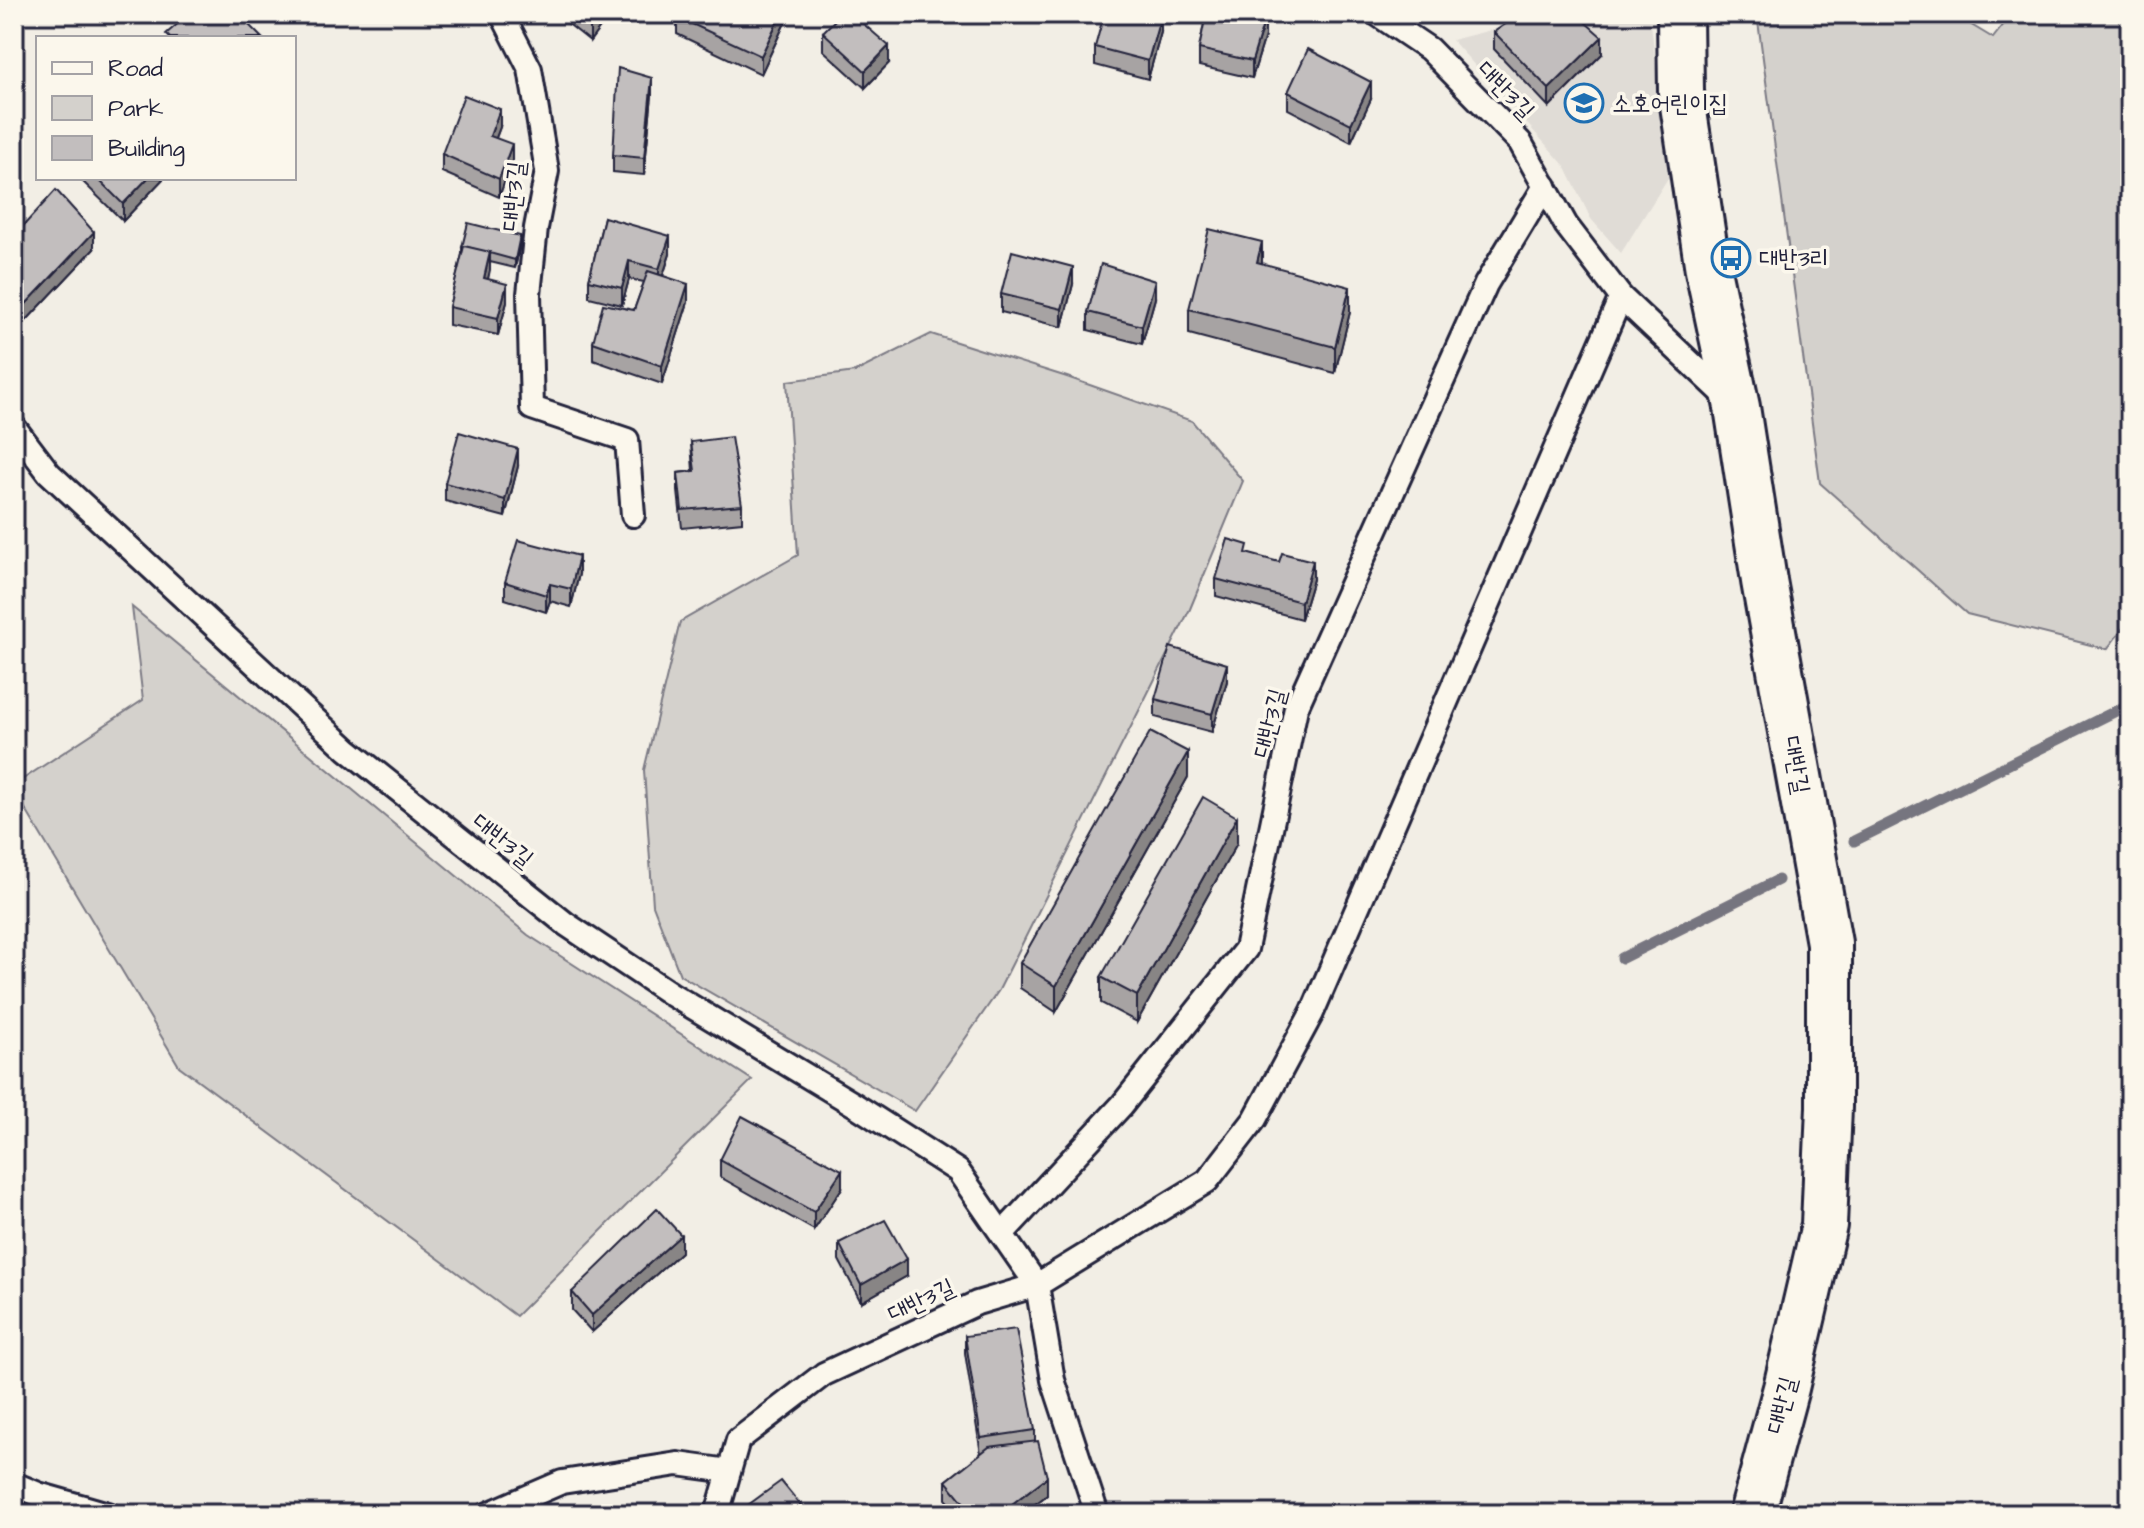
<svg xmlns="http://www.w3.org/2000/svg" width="2144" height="1528" viewBox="0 0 2144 1528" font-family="'Architects Daughter','Poor Story',sans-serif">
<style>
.built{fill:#e0dcd6}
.green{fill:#d4d1cc;stroke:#7b7a84;stroke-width:2}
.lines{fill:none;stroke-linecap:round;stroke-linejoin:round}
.stream{stroke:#76747f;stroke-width:11}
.lane-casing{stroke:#22223b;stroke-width:28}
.secondary-casing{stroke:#22223b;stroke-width:50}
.lane{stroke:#fbf7ec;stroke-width:22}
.secondary{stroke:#fbf7ec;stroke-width:44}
.wall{fill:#a7a3a3;stroke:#22223b;stroke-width:2}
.shaded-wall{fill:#888585;stroke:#22223b;stroke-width:2}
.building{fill:#c2bebe;stroke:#22223b;stroke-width:2}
.labels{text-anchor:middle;stroke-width:7;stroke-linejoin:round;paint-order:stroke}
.street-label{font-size:24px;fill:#22223b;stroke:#fbf7ec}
.poi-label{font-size:24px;fill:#22223b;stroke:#fbf7ec;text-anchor:start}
</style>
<rect width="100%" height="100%" fill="#f2eee5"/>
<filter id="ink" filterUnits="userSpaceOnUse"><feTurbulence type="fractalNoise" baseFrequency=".0125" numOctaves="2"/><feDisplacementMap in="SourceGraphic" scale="16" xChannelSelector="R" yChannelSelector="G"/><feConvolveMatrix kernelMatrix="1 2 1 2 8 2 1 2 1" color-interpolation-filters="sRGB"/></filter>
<g filter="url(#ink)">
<path class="built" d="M1554,14h96l18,164 -47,75 -30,-34 -26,-53 -113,-126z"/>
<g class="green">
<path d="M1757,14h196l40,24 19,-24h118v605l-23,30 -140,-35 -147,-131z"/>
<path d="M931,334l136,43 125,44 51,60 -53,128 -191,381 -84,121 -235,-136 -27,-70 -9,-135 36,-148 118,-67 -11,-174 68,-9z"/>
<path d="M132,607l396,328 224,145 -236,236 -337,-250 -165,-276v-5l129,-85z"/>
</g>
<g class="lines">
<g class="stream">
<path d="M1854,841l276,-137"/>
<path d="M1622,958l156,-78"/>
</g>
<g class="lane-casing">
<g id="lane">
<path d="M502,14l28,55 17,102 -11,57 -7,66 3,114 95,32 6,75"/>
<path d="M1377,14l52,35 91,93 46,83 55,72"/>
<path d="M14,427l35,46 298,276 219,175 105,70 184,111 103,66 79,114 16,95 44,134"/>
<path d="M1002,1234l120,-129 124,-156 50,-241 190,-424 59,-98"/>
<path d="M14,1484l24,10 70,20"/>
<path d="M488,1514l74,-32 116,-18 51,7"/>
<path d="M717,1514l21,-74 86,-66 153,-71 60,-18 170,-104 48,-62 57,-106 309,-716 108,102"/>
</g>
</g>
<g class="secondary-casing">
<path id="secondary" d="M1680,14l1,78 27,178 29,137 27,174 65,362v164l-5,118 -38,163 -34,126"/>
</g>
<use href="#lane" class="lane"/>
<use href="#secondary" class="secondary"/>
</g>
<g class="wall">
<path d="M556,14h54l-20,27z"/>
<path d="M789,14l-28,60 -84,-40v-17z"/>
<path d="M911,14h16l-7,8z"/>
<path d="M1206,14h48v2l11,20 -13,42 -53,-12v-17z"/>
<path d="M823,32l66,31 -24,25 -42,-38z"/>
<path d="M1161,32l-13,47 -53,-14v-18z"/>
<path d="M1494,32l108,22 -53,53 -55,-58z"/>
<path d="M1288,92l83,7 -20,43 -63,-33z"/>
<path d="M652,95l-8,80 -31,-3v-17z"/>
<path d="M500,127l-4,11 16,23 -13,36 -57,-25v-18z"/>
<path d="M79,178h85l-41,43z"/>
<path d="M604,217l66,37 -7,22 25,26 -26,82 -69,-24v-18l41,-32 10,-28 -15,-3 -7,26 -33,-8v-17z"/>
<path d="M14,236l80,13 -71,75 -9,-8z"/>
<path d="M520,245l-5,23 -25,-6 -2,17 19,23 -9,33 -49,-10v-18l13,-52v-8z"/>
<path d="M1262,263l88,49 -15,61 -146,-39v-25z"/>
<path d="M1073,284l-11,43 -61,-15v-18z"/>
<path d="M1155,298l-13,46 -54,-14v-18z"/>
<path d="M691,442l51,63v17l-60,6 -4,-37v-18l15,-2z"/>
<path d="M518,466l-13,51 -60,-16v-18z"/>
<path d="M1248,554l65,25 -12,40 -85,-23v-17z"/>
<path d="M579,574l-8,33 -21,-6 -4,11 -41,-13v-17z"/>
<path d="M1227,681l-15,51 -57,-15v-18z"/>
<path d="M1188,777l-132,235 -36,-24v-25z"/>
<path d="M1237,843l-100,179 -36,-19v-26z"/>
<path d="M720,1160l122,28 -28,42 -94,-53z"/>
<path d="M839,1243l68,33 -46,26 -22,-42z"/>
<path d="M681,1252l-89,80 -20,-22v-18z"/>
<path d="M965,1336l70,94v12l12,53 -25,19h-63l-13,-15v-18l35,-27 -16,-101z"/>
</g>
<g class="shaded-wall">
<path d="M590,14h20l-20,27z"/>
<path d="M781,14h8l-28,60v-18z"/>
<path d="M920,14h7l-7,8z"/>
<path d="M1161,15v17l-13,47v-18z"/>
<path d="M1265,18v18l-13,42v-17z"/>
<path d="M1602,37v17l-53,53v-18z"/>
<path d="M889,46v17l-24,25v-17z"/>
<path d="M652,78v17l-8,80v-17z"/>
<path d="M1371,82v17l-20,43v-18z"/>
<path d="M500,109v18l-10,26v-17z"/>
<path d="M512,144v17l-13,36v-18z"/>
<path d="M148,178h16l-41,43v-17z"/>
<path d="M94,232v17l-71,75v-17z"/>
<path d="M520,236v9l-5,23v-8z"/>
<path d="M670,236v18l-11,33v-18z"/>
<path d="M1262,242v26l-5,-6z"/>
<path d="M490,252v18l-6,26v-18z"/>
<path d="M629,261v18l-7,26v-17z"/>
<path d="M1073,267v17l-11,43v-18z"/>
<path d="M1155,281v17l-13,46v-18z"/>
<path d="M507,284v18l-9,33v-17z"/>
<path d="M688,284v18l-26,82v-18z"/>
<path d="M1350,287v25l-15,61v-26z"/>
<path d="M518,449v17l-13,51v-17z"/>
<path d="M579,556v18l-8,33v-18z"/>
<path d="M1313,561v18l-12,40v-17z"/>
<path d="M550,584v17l-4,11v-17z"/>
<path d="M1227,664v17l-15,51v-18z"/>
<path d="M1188,752v25l-132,235v-26z"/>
<path d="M1237,817v26l-100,179v-26z"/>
<path d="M842,1170v18l-28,42v-18z"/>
<path d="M681,1235v17l-89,80v-17z"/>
<path d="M907,1259v17l-46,26v-17z"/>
<path d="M1047,1477v18l-25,19h-23z"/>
</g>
<g class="building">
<path d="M189,14h49l24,24h-92l-4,-4z"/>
<path d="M679,14h102l-20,42 -84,-39z"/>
<path d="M841,14h11l37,32 -24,25 -42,-39z"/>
<path d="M1104,14l57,1 -13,46 -53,-14z"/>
<path d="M1206,14h44l-1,1 16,3 -13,43 -53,-12z"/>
<path d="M1568,14h8l26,23 -53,52 -55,-57 16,-11z"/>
<path d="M1308,49l63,33 -20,42 -63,-32z"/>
<path d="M618,68l34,10 -8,80 -31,-3z"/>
<path d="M464,95l36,14 -10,27 22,8 -13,35 -57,-25z"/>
<path d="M97,178h51l-25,26z"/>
<path d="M56,190l38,42 -71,75 -9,-9v-62z"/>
<path d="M604,217l66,19 -11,33 -30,-8 -7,27 -33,-8z"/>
<path d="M468,223l52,13 -5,24 -51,-14v1h-2z"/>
<path d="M1209,229l53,13 -5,20 93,25 -15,60 -146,-38z"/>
<path d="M464,246l26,6 -6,26 23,6 -9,34 -49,-11z"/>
<path d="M1012,251l61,16 -11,42 -61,-15z"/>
<path d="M1101,264l54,17 -13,45 -54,-14z"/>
<path d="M648,271l40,13 -26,82 -69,-24 10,-38 31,6z"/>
<path d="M459,432l59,17 -13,51 -60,-17z"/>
<path d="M731,437l11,68 -60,5 -4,-37 17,-2 -4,-29z"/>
<path d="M1228,539l20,6 -2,8 33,9 3,-9 31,8 -12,41 -85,-23z"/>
<path d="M518,540l61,16 -8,33 -21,-5 -4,11 -41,-13z"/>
<path d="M1170,647l57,17 -15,50 -57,-15z"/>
<path d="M1150,732l38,20 -132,234 -36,-23z"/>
<path d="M1203,797l34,20 -100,179 -36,-19z"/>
<path d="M742,1116l100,54 -28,42 -94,-52z"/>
<path d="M657,1209l24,26 -89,80 -20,-23z"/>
<path d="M885,1220l22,39 -46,26 -22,-42z"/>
<path d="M1016,1329l19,101 -54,8 -16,-102z"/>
<path d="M1038,1441l9,36 -48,37h-26l-27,-33 43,-34z"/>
<path d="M781,1481l27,33h-70l-1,-1z"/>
</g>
</g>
<defs>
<g id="school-ring" transform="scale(2)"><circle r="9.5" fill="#fbf7ec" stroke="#1f6fb2" stroke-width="1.5"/><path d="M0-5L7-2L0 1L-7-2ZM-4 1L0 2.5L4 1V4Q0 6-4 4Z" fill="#1f6fb2"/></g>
<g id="bus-ring" transform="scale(2)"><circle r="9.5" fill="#fbf7ec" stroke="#1f6fb2" stroke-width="1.5"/><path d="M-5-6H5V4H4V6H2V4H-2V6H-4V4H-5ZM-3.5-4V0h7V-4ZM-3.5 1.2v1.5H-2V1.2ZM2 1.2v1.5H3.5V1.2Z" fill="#1f6fb2"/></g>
</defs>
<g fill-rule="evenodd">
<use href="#school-ring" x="1584" y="103"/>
<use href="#bus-ring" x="1731" y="258"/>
</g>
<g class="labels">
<g class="street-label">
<text transform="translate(1506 90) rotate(46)" y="8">대반3길</text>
<text transform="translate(513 196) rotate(-84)" y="8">대반3길</text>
<text transform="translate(1269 723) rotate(-75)" y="8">대반3길</text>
<text transform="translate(1797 765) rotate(80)" y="8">대반길</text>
<text transform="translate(503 840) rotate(39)" y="8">대반3길</text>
<text transform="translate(921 1300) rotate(-25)" y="8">대반3길</text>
<text transform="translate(1781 1405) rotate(-75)" y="8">대반길</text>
</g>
<g class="poi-label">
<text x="1612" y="111">소호어린이집</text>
<text x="1759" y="266">대반3리</text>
</g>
</g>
<rect width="2144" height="1528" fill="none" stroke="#fbf7ec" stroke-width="48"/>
<rect x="24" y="24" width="2096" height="1480" fill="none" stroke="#22223b" stroke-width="3" filter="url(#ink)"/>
<rect x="36" y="36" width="260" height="144" fill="#fbf7ec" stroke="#a4a2a5" stroke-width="2"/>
<rect x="52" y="62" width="40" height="12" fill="#fbf7ec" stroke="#a4a2a5" stroke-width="2"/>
<text x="108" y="76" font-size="24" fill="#22223b">Road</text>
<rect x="52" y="96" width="40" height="24" fill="#d4d1cc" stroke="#a4a2a5" stroke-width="2"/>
<text x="108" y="116" font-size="24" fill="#22223b">Park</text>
<rect x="52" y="136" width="40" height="24" fill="#c2bebe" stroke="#a4a2a5" stroke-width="2"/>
<text x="108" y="156" font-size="24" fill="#22223b">Building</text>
</svg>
